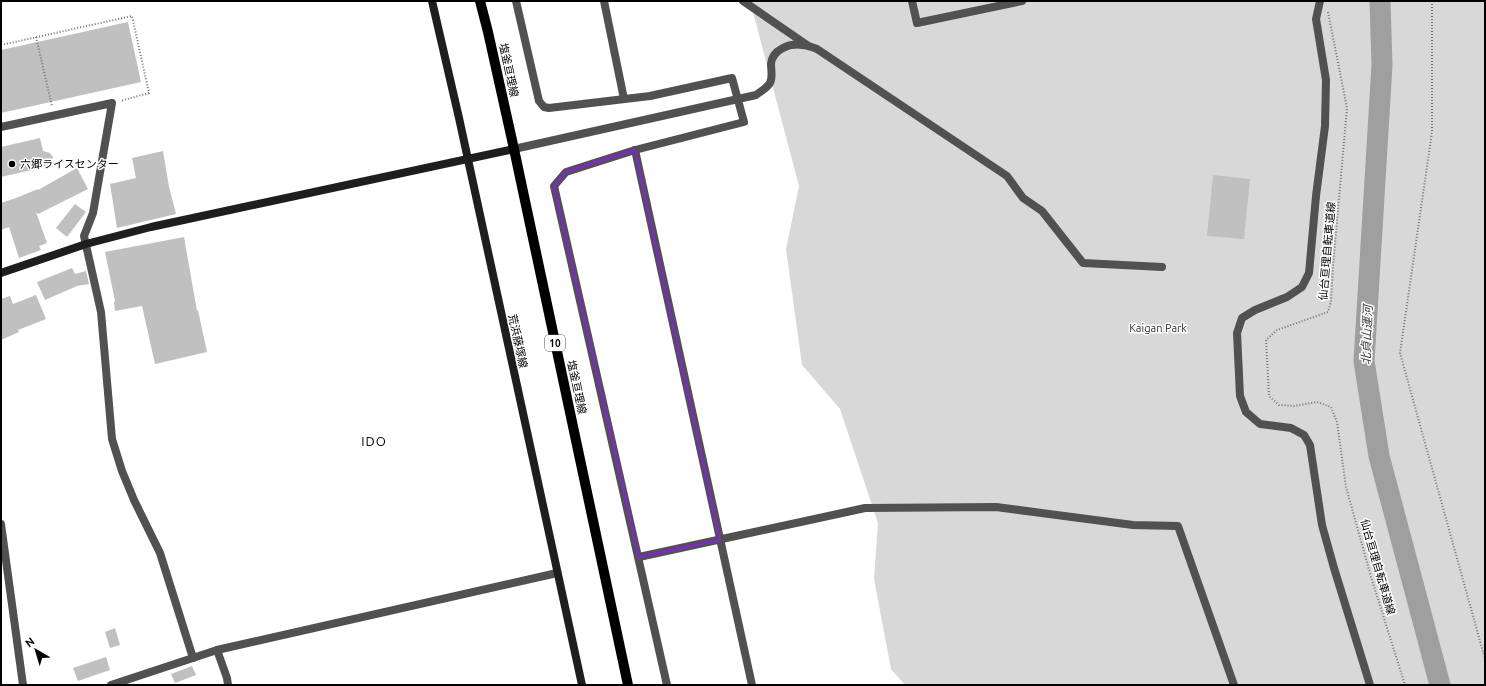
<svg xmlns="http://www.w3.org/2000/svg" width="1486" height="686" viewBox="0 0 1486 686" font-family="Ubuntu,'Noto Sans JP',sans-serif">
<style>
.green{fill:#d8d8d8}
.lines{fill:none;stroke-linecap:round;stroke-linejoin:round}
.river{stroke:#9f9f9f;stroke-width:21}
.building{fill:#c0c0c0}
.path{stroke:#737373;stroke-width:2;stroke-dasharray:1 2;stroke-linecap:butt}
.street{stroke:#515151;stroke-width:8}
.secondary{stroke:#1e1e1e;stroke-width:8}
.primary{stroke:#000;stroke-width:10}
.marked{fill:none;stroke:#7b2cbf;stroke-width:3;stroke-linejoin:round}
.poi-dot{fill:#000;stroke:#fff;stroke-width:1.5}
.labels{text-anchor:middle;stroke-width:3;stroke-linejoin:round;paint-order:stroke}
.shield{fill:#fff;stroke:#4c4c4c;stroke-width:1}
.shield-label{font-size:10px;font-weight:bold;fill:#000}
.street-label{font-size:11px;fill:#000;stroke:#fff}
.poi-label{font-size:11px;fill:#000;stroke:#fff;text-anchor:start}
.park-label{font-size:11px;fill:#2f2f2f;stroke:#fff}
.water-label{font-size:12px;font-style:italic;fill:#404040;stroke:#fff}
.quarter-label{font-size:13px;letter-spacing:1px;fill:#000;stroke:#fff}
</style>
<rect width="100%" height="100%" fill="#fff"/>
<path class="green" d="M750,1h735v684h-580l-14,-16 -17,-90 4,-56 -38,-114 -38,-44 -16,-116 13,-63z"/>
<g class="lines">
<path class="river" d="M1380,1l2,64 -18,296 15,95 61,229"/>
</g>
<g class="building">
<path d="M128,22l13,60 -140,31v-63z"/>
<path d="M40,138l3,13 7,2 3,4 -3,9h-5l-6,-1 -7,5 -31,7v-30z"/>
<path d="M163,151l6,36 7,27 -59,14 -7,-44 26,-6 -4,-20z"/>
<path d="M77,168l11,21 -50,25 -2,-2 11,31 -8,3 2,4 -22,8 -10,-31 -8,3v-27l15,-5 22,-9v1z"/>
<path d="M1213,175l37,4 -6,60 -37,-3z"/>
<path d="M75,204l11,8 -19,25 -11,-9z"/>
<path d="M184,237l13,74 1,-1 9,42 -52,12 -13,-58 -27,5 -1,-9 1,-1 -10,-49z"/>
<path d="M72,268l3,6 11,-3 3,13 -12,2 -32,14 -8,-18z"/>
<path d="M36,295l10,24 -28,11 1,2 -18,8v-41l9,-3 3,8z"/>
<path d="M115,628l5,17 -10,3 -5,-16z"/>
<path d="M106,657l4,13 -32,11 -5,-13z"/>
<path d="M192,666l4,9 -21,8 -4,-9z"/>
</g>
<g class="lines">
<g class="path">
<path d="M1432,1v131l-32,221 85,306"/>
<path d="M1328,12l19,96 -14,158 -2,36 -3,10 -51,18 -11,10 3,56 10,9 15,1 23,-4 14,5 6,15 9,65 25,90 34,108"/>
<path d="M36,37l16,69"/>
<path d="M1,45l131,-29 17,77 -29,8"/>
</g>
<g class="street">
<path d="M516,1l23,100 5,6 5,1 101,-12 82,-18 12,44 -109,28 -69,22 -12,14 113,499"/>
<path d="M604,1l20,98"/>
<path d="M743,1l64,44"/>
<path d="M912,1l5,22 105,-22"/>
<path d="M1320,1l-4,18 10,61 -1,46 -9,70 -7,77 -7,14 -15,10 -32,13 -13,8 -5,15 3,63 6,16 14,12 31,4 13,7 6,10 12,80 12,43 36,117"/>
<path d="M1,127l111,-24 -19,110 -9,23 17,76 11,127 10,32 12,29 26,53 33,105"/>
<path d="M514,149l242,-54c5,-4 10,-6 14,-12 3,-6 1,-13 1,-19 1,-14 18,-21 31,-19 5,0 10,2 15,4l190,127 16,22 19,13 41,52 79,4"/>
<path d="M635,150l117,535"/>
<path d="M1,524l22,161"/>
<path d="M639,557l226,-49 131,-1 137,18 45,1 56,159"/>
<path d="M217,650l10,28 1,7"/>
<path d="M111,685l106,-35 340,-77"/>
</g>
<g class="secondary">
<path d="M432,1l27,117 123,567"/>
<path d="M1,273l85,-29 65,-17 363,-78"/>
</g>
<path class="primary" d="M480,1l8,31 26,117 114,536"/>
</g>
<path class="marked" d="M635,150l85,390 -81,17 -85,-371 12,-14z"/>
<circle class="poi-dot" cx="12" cy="164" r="4"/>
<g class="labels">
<rect class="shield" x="545" y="335" width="20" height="16" rx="3"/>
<g class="shield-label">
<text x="555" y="347">10</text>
</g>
<g class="street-label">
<text transform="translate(509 70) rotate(78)" y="4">塩釜亘理線</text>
<text transform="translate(1327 251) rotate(-85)" y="4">仙台亘理自転車道線</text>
<text transform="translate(518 341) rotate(78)" y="4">荒浜藤塚線</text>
<text transform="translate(577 387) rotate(78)" y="4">塩釜亘理線</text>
<text transform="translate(1378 567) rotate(74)" y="4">仙台亘理自転車道線</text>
</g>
<g class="poi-label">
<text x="20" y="168">六郷ライスセンター</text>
</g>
<g class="park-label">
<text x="1158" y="332">Kaigan Park</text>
</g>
<g class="water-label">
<text transform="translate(1367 335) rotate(-88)" y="4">北貞山運河</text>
</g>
<g class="quarter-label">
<text x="374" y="446">IDO</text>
</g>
</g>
<rect width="1486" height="686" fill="none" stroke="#000000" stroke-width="4"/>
<g transform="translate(36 650) rotate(322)" stroke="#ffffff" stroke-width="3" paint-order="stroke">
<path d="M0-3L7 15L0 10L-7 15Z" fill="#000000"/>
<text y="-6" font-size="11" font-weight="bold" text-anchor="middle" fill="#000000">N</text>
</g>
</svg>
